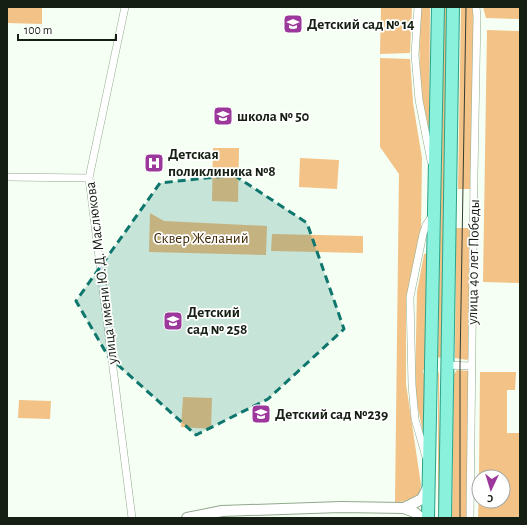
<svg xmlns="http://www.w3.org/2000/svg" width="527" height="525" viewBox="0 0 527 525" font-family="'Alegreya Sans',sans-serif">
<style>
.green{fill:#f2c286}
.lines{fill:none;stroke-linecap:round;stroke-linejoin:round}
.street-casing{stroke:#91a98d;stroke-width:8}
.secondary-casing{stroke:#91a98d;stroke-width:12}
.primary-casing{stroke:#2da287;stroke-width:14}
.street{stroke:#fff;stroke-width:7}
.secondary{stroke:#fff;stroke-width:10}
.primary{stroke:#89f1dc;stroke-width:12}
.tram{stroke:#353e33;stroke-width:1}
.marked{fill:#0f766e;fill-opacity:0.2;stroke:#0f766e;stroke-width:3;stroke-dasharray:8 5;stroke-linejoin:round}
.labels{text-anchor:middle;stroke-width:3.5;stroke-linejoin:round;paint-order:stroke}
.poi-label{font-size:15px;font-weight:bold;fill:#161f14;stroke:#fff;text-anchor:start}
.park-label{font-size:15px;fill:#412906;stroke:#fff}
.street-label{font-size:15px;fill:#161f14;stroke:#fff}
</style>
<rect width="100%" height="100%" fill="#f5fff3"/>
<g class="green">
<path d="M7,7h35v17l-35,-1z"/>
<path d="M381,7h31l-2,46 -30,1z"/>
<path d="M421,7h9l-1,124 -8,-32 -2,-63z"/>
<path d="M444,7h3l-5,350 -2,1 -2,-1z"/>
<path d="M461,7h12l1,8 -3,174h-13z"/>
<path d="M483,7h37v12l-34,-1z"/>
<path d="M487,30l33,1v252l-37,-1z"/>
<path d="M380,58l30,1 3,44 9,55 -1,70 -15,72v84l15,101 -2,10 -5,6 -19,1 4,-328 -19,-27z"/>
<path d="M213,148h26l-1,54 -26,-1z"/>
<path d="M300,158l39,2 -2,29 -38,-2z"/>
<path d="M150,213l14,8 103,5 -1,29 -117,-3z"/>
<path d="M456,228h15l-3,130 -1,2 -12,-2z"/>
<path d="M272,234l91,2v17l-92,-2z"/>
<path d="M429,253l-2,109 -4,9 3,11 -1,60 -9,-43 -1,-15 2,-92 7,-38z"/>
<path d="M457,370l12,1 -3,147h-14l2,-144z"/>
<path d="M439,371l1,138 -2,3v-138z"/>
<path d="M480,372h36l-1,18h-8v43h13v85h-42l1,-30v13h24v-24h-24z"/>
<path d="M183,397l29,1 -1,31 -30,-2z"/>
<path d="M19,400l32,1 -1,18 -32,-1z"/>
</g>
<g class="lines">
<g class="street-casing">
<g id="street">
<path d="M125,7l-36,171 43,340"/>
<path d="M418,7l-3,48 4,45 12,61"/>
<path d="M7,177l82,1"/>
<path d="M447,365l24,1"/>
<path d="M426,457l-11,-38 -3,-34 -2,-88 13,-63 3,-9 7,-10"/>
<path d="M470,518l4,-343 3,-159 -1,-9"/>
</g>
</g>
<g class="secondary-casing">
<g id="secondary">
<path d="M404,508l18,-9 6,-12"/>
<path d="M187,518l35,-7 119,-4 63,1 10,4 7,6"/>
</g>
</g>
<g class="primary-casing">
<g id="primary">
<path d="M428,518l10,-511"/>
<path d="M445,518l8,-511"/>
</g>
</g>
<use href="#street" class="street"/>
<use href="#secondary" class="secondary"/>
<use href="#primary" class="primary"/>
<path class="tram" d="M460,518v-153l6,-358"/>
</g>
<path class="marked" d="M234,175l73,48 37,106 -76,70 -72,36 -88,-79 -32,-55 84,-118z"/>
<defs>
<g id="school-square" transform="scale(1)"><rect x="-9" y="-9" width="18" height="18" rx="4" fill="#9c379b" stroke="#fff"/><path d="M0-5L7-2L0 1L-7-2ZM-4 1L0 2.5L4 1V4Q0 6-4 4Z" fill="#fff"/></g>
<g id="hospital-square" transform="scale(1)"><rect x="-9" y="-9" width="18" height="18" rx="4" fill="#9c379b" stroke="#fff"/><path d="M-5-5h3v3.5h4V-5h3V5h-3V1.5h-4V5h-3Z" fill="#fff"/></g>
</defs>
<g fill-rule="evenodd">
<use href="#school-square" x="293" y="24"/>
<use href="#school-square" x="223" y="116"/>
<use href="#hospital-square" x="154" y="163"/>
<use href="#school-square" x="173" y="321"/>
<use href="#school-square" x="261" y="414"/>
</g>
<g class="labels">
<g class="poi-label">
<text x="307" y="29">Детский сад № 14</text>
<text x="237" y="121">школа № 50</text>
<text x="168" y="159">Детская<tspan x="168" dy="17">поликлиника №8</tspan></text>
<text x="187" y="317">Детский<tspan x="187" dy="17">сад № 258</tspan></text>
<text x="275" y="419">Детский сад №239</text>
</g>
<g class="park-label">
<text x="201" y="243">Сквер Желаний</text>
</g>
<g class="street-label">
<text transform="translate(473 262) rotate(-89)" y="5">улица 40 лет Победы</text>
<text transform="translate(101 273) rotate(-97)" y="5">улица имени Ю. Д. Маслюкова</text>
</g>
</g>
<rect width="527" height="525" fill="none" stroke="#161f14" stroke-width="16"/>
<g transform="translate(491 489) rotate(184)"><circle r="19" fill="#ffffff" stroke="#a2a5a1"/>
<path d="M0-3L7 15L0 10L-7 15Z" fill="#9c379b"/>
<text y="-6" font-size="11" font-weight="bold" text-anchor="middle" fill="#161f14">С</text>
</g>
<path d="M18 34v6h98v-6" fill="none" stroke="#161f14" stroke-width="2"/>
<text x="24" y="34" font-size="12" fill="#161f14" stroke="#ffffff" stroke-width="3" paint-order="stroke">100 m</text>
</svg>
